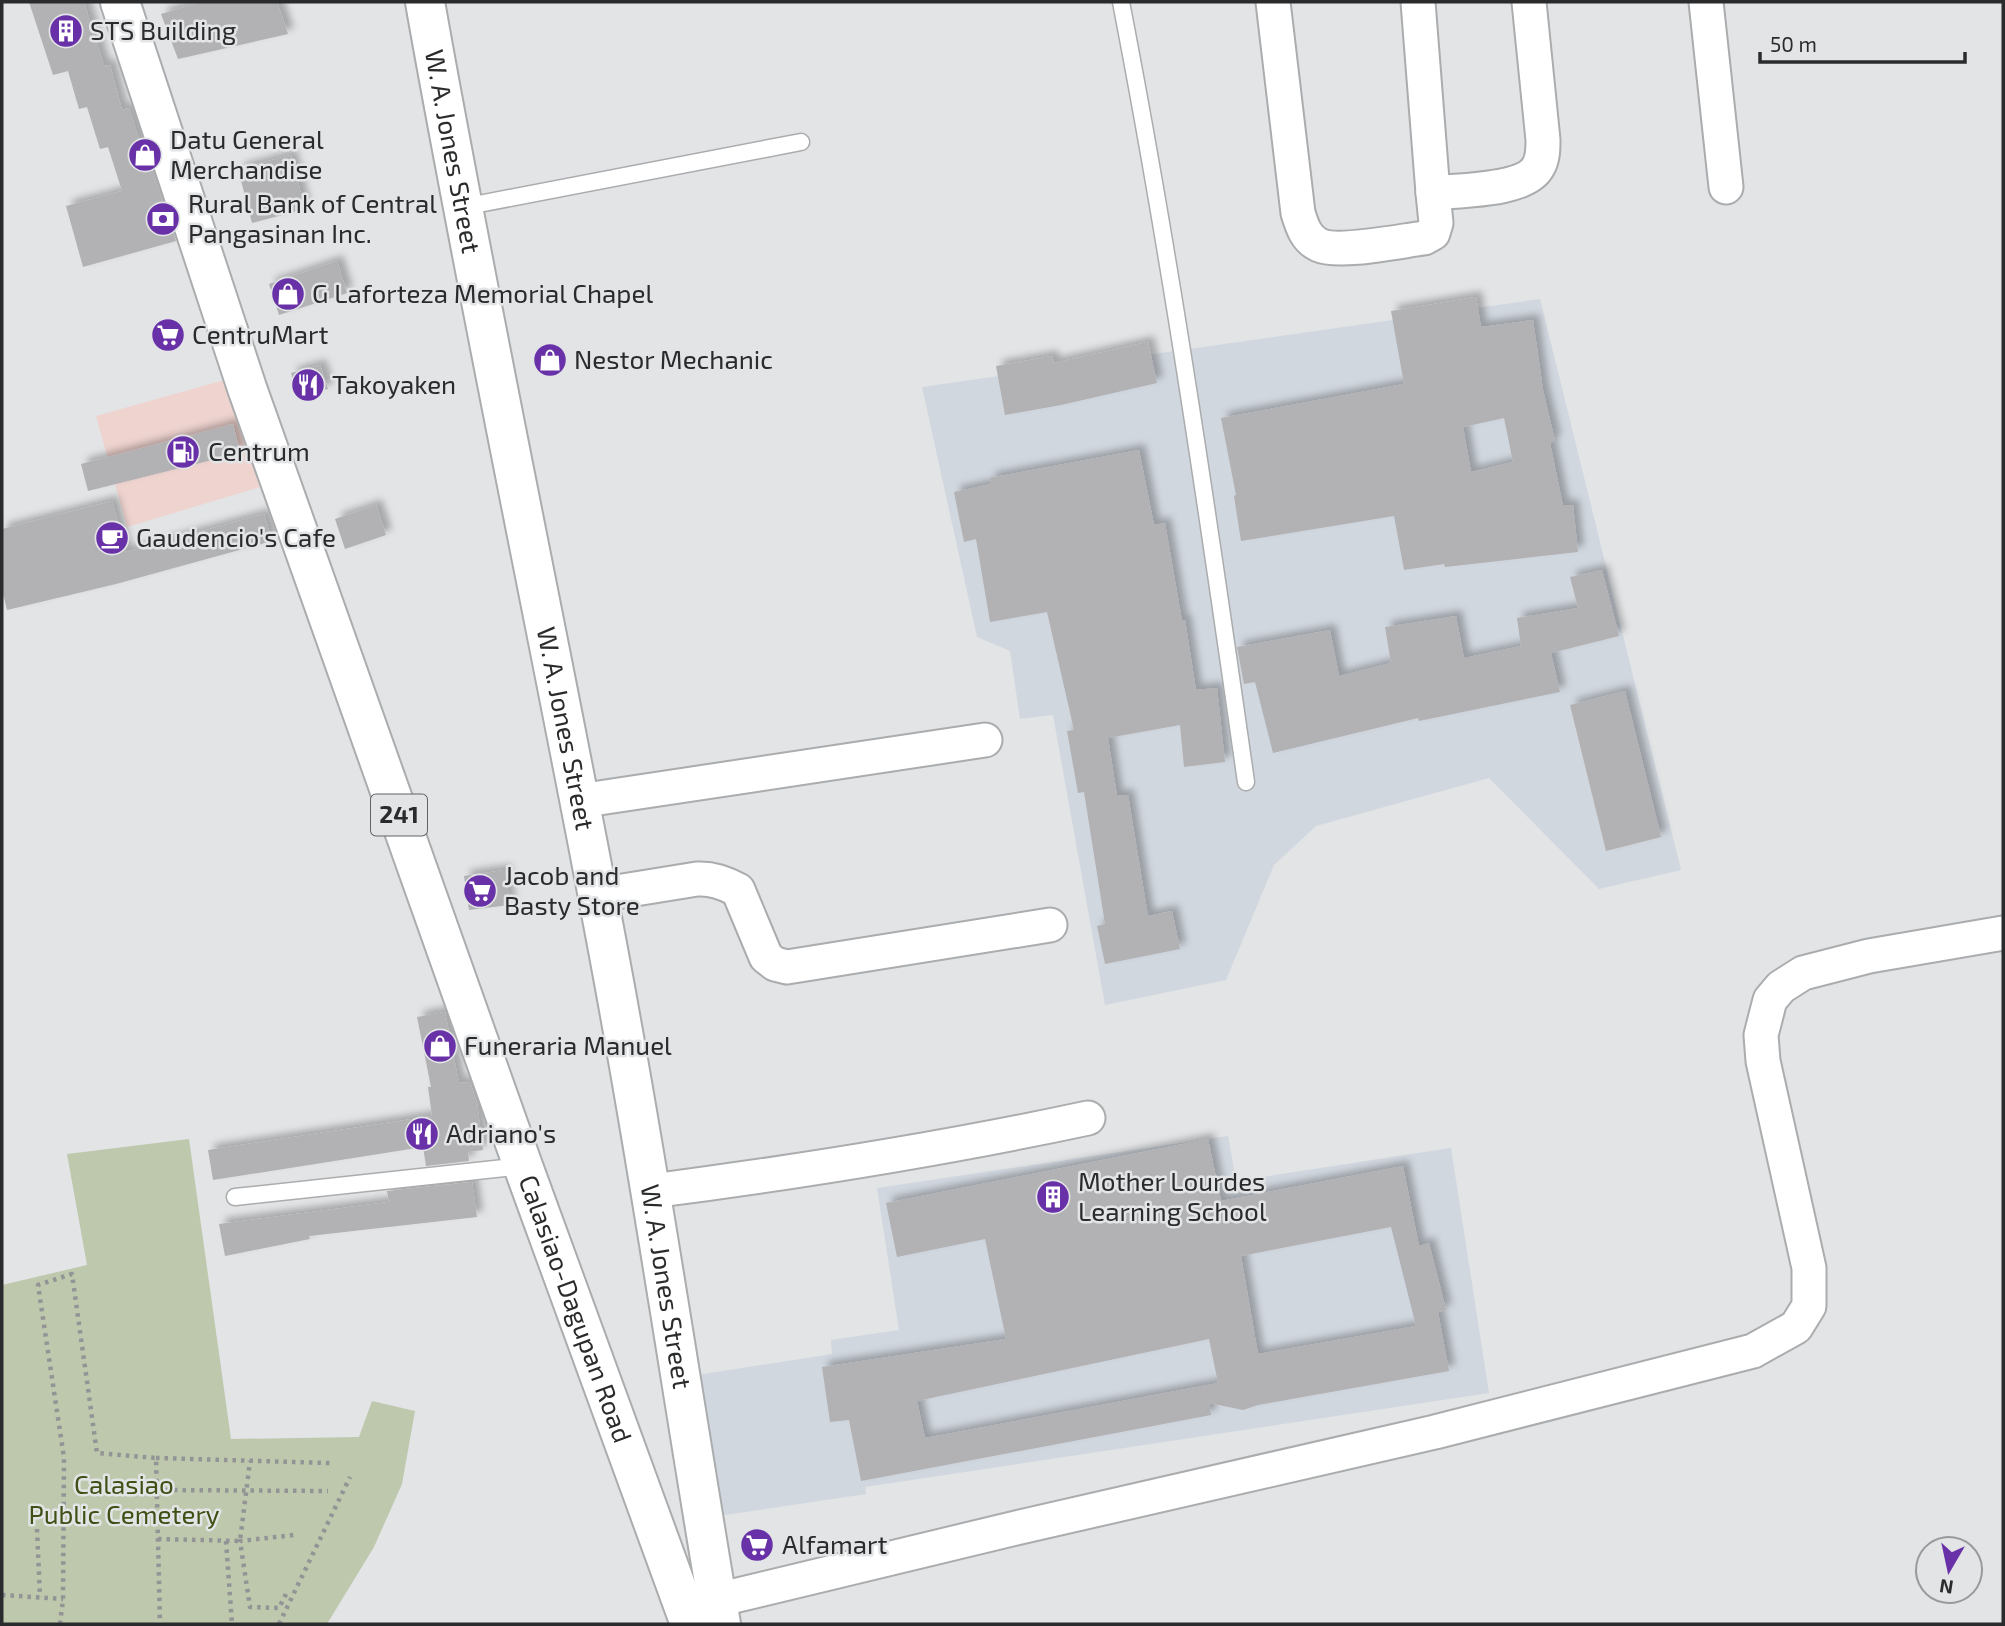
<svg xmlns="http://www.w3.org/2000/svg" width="2005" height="1626" viewBox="0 0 2005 1626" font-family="'Exo 2',sans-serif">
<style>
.commercial{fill:#eed3cf}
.built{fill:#d1d7df}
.green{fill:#bec8ad}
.building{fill:#b2b1b3;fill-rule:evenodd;filter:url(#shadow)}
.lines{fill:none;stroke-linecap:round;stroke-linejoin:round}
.service-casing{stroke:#aaacae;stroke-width:19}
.minor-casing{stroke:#aaacae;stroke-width:37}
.primary-casing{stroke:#aaacae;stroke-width:42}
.path{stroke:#939496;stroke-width:4.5;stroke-dasharray:3.5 5;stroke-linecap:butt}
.service{stroke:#fff;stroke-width:16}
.minor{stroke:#fff;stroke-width:33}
.primary{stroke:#fff;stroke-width:38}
.labels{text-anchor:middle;stroke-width:5;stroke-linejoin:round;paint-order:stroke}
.shield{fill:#e2e4e6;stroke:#616264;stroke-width:2}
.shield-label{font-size:24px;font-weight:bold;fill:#2a2b2c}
.poi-label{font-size:26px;fill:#2a2b2c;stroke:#e2e4e6;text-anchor:start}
.street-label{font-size:26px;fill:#2a2b2c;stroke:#e2e4e6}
.park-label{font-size:26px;fill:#3f5015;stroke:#e2e4e6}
</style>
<defs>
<filter id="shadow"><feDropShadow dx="6" dy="-6" stdDeviation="3.5" flood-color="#0004"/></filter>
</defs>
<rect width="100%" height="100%" fill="#e2e4e6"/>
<path class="commercial" d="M228,379l32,108 -133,40 -31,-111z"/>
<g class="built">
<path d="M1540,299l141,571 -82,19 -110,-111 -173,48 -42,39 -48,115 -121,25 -52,-290 -33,4 -10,-68 -33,-14 -55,-250z"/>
<path d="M1228,1136l8,45 215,-33 38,245 -624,94 1,7 -148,22 -21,-141 135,-21 -1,-14 68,-10 -22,-142z"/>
</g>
<path class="green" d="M189,1139l42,300 128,-2 13,-36 43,10 -13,73 -28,63 -47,77h-325v-339l85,-20 -20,-111z"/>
<g class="building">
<path d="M29,2h55l20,64 6,-1 12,45 7,-2 12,38 3,-1 32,96 -93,26 -17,-61 56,-15 -14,-44 -8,2 -13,-42 -8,2 -11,-38 -15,4z"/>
<path d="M202,2h75l11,32 -110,25 -17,-45z"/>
<path d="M291,155l14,54 -53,14 -14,-54z"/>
<path d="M337,261l10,32 -68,22 -10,-31z"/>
<path d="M1476,297l5,30 52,-7 10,70 12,51 -5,2 13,63 10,-1 5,47 -133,15 -1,-3 -40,6 -10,-54 -153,25 -7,-45 2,-1 -15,-77 183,-34 -13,-73zM1504,418l9,44 -42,10 -8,-45z"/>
<path d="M1148,342l9,41 -96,22 -56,10 -9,-49 56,-10 2,7z"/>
<path d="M320,365l8,24 -30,8 -7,-24z"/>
<path d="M233,424l7,29 -152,38 -7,-27z"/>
<path d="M1139,450l15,75 11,-2 17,98 3,-1 11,70 21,-2 8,74 -41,5 -4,-42 -72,13 9,58 11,-1 20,121 24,-5 8,38 -75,15 -8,-38 8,-2 -21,-132 -6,1 -11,-62 7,-1 -27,-118 -57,10 -14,-83 -12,3 -10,-50 37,-8 -2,-6z"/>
<path d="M112,501l14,51 138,-38 8,27 -156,43 -109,26 -5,-21v-60z"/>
<path d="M376,505l10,30 -41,14 -10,-30z"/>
<path d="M1602,570l17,66 -68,17 9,39 -141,29 -1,-3 -145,35 -18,-71 -11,2 -7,-37 93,-17 9,46 52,-13 -6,-36 71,-11 8,42 57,-12 -4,-28 61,-10 -8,-31z"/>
<path d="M1625,691l36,146 -55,14 -36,-146z"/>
<path d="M505,870l5,35 -41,5 -5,-34z"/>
<path d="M445,1012l14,71 11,-1 7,21 6,47 -15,2 1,9 -43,5 -3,-19 -210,33 -5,-30 224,-34 -4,-29h3l-14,-70z"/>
<path d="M1208,1139l13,62 182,-35 16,80 10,-3 17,67 -8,2 11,59 -191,34 -15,5 -34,-7 2,12 -350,66 -12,-61 -19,2 -8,-55 184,-28 -21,-100 -88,18 -11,-54zM1391,1227l25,99 -158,28 -17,-98zM1209,1339l9,44 -293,55 -8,-37z"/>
<path d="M472,1182l5,35 -168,19 1,3 -85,17 -6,-32 170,-22 -2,-11z"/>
</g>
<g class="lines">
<g class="service-casing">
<g id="service">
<path d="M1121,2c50,258 88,520 125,780"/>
<path d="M463,207l338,-65"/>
<path d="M235,1197l288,-31"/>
</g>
</g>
<g class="minor-casing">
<g id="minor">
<path d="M1273,2l25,211c4,13 8,26 21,32 20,9 81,-4 105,-7l9,-5 3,-10 -3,-30"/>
<path d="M1418,2l15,191c26,-3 92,-2 105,-26 5,-8 5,-18 5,-27l-14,-138"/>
<path d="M1706,2l20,185"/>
<path d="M579,801l406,-61"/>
<path d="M598,895l99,-16c15,-1 27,4 41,11l28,67 9,7 12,3 263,-42"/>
<path d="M652,1191c146,-19 291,-42 436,-73"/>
<path d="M717,1600l299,-72 419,-96 318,-81 43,-24 13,-21v-38l-46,-207 -2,-26 9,-35 11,-13 22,-14 66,-17 134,-23"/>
</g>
</g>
<g class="primary-casing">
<g id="primary">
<path id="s1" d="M120,2l127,386 276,778 167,458"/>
<path id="s2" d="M425,2c53,299 116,596 173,895 47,242 82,485 123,727"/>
</g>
</g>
<g class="path">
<path d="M156,1458l174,5"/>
<path d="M157,1490l171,1"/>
<path d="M37,1529l3,68"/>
<path d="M158,1539l82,2 10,-80"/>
<path d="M226,1541l6,83"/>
<path d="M286,1594l-7,14 -29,-1 -10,-66 54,-6"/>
<path d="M2,1595l61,4"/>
<path d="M60,1624l3,-25 1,-141 -26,-173 34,-11 25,179 59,5 4,166"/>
<path d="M279,1624l71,-147"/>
</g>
<use href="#service" class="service"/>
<use href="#minor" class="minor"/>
<use href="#primary" class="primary"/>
</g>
<defs>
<g id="building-disc" transform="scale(1.75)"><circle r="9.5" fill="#6831a7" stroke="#e2e4e6"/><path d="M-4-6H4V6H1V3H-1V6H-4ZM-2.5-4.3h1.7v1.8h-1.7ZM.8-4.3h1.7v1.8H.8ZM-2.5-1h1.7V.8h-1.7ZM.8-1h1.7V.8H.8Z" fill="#fff"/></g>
<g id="shop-disc" transform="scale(1.75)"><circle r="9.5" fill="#6831a7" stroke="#e2e4e6"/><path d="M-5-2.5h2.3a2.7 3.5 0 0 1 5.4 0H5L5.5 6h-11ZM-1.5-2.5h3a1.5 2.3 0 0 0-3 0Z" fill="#fff"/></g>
<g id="bank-disc" transform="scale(1.75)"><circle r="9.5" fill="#6831a7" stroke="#e2e4e6"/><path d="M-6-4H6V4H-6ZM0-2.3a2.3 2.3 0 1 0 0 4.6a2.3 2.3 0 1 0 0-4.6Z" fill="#fff"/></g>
<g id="supermarket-disc" transform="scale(1.75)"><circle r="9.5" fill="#6831a7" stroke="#e2e4e6"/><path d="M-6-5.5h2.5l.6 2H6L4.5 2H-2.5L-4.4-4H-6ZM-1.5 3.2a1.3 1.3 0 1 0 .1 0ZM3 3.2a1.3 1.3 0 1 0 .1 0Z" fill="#fff"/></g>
<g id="restaurant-disc" transform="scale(1.75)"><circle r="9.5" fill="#6831a7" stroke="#e2e4e6"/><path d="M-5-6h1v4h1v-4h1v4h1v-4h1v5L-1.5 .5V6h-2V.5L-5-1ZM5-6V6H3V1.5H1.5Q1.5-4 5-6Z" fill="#fff"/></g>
<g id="fuel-disc" transform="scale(1.75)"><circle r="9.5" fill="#6831a7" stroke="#e2e4e6"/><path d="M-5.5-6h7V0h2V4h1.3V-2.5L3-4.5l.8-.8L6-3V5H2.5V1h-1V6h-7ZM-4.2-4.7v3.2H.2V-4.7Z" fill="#fff"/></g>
<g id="cafe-disc" transform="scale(1.75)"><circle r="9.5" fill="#6831a7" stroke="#e2e4e6"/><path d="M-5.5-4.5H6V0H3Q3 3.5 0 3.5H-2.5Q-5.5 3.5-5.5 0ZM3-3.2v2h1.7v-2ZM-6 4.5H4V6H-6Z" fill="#fff"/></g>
</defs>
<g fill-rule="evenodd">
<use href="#building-disc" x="66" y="31"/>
<use href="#shop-disc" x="145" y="155"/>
<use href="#bank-disc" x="163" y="219"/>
<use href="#shop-disc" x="288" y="294"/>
<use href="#supermarket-disc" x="168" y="335"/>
<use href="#shop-disc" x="550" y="360"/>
<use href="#restaurant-disc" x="308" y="385"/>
<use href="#fuel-disc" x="183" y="452"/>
<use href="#cafe-disc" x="112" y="538"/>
<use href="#supermarket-disc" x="480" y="891"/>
<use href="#shop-disc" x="440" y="1046"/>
<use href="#restaurant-disc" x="422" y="1134"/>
<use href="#building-disc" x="1053" y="1197"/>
<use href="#supermarket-disc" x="757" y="1545"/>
</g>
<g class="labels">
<rect class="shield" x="371" y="794.5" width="56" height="41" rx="5"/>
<g class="shield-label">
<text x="399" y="823">241</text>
</g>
<g class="poi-label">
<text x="90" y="40">STS Building</text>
<text x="170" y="149">Datu General<tspan x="170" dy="30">Merchandise</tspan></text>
<text x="188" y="213">Rural Bank of Central<tspan x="188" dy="30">Pangasinan Inc.</tspan></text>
<text x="312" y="303">G Laforteza Memorial Chapel</text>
<text x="192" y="344">CentruMart</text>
<text x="574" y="369">Nestor Mechanic</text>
<text x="332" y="394">Takoyaken</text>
<text x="208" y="461">Centrum</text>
<text x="136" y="547">Gaudencio's Cafe</text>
<text x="504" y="885">Jacob and<tspan x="504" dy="30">Basty Store</tspan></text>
<text x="464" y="1055">Funeraria Manuel</text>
<text x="446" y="1143">Adriano's</text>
<text x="1078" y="1191">Mother Lourdes<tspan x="1078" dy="30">Learning School</tspan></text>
<text x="782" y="1554">Alfamart</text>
</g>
<g class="street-label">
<text dy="9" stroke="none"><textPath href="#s2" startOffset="152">W. A. Jones Street</textPath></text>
<text dy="9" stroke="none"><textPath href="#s2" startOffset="740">W. A. Jones Street</textPath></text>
<text dy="9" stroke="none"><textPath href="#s2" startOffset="1307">W. A. Jones Street</textPath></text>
<text dy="9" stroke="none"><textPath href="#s1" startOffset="1384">Calasiao-Dagupan Road</textPath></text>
</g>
<g class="park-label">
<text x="124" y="1494">Calasiao<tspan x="124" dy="30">Public Cemetery</tspan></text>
</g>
</g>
<rect width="2005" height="1626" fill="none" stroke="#2a2b2c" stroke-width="7"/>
<g transform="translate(1949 1570) rotate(189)"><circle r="33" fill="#e2e4e6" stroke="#989a9c" stroke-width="2"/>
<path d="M0-5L12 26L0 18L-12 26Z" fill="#6831a7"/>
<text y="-10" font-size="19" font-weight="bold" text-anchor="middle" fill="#2a2b2c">N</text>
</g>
<path d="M1760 52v10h205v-10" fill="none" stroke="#2a2b2c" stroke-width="3.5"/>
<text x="1770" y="52" font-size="21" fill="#2a2b2c" stroke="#e2e4e6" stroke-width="5" paint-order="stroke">50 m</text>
</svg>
